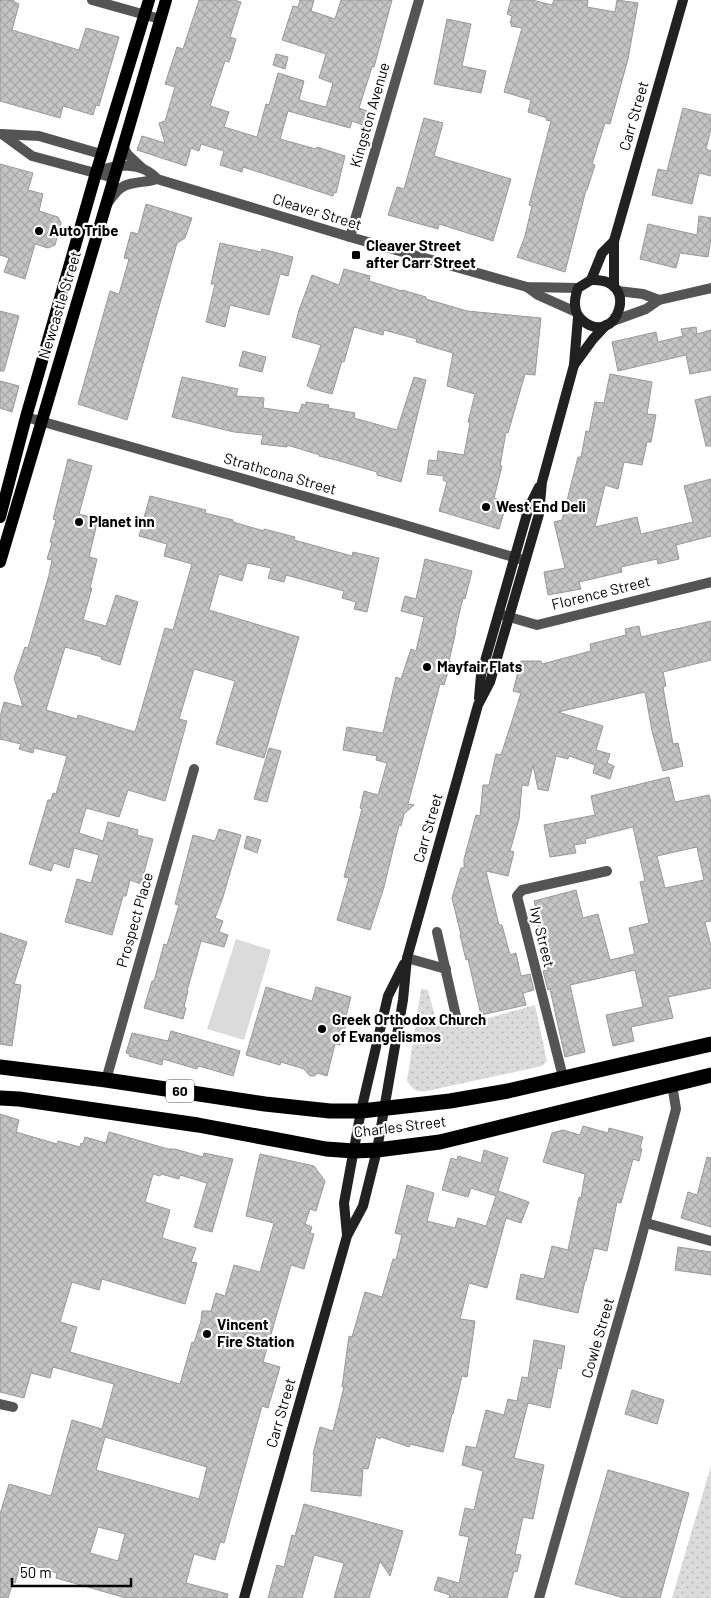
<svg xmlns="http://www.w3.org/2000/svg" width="711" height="1598" viewBox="0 0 711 1598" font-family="Barlow,sans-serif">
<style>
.grass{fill:#dbdbdb}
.park{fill:url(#park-dots)}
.building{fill:url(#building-cross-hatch);stroke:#989898;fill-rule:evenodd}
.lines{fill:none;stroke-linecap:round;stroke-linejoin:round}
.street{stroke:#545454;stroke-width:10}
.secondary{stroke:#212121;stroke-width:10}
.primary{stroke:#000;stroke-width:12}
.highway{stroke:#000;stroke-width:15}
.poi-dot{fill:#000;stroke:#fff;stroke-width:2}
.labels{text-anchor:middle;stroke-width:4.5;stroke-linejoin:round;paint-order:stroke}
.shield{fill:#fff;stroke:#4c4c4c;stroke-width:1}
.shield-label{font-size:14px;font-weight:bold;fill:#000}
.street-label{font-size:15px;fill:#000;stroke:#fff}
.poi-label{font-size:15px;font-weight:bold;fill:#000;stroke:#fff;text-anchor:start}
</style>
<defs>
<pattern id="park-dots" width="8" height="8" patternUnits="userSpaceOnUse" patternTransform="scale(1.25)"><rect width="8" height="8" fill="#dbdbdb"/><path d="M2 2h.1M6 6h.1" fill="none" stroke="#bababa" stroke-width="1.8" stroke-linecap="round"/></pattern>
<pattern id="building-cross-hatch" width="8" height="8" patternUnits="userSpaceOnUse" patternTransform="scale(1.25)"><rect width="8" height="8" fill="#c4c4c4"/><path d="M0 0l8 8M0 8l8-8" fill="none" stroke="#a7a7a7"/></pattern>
</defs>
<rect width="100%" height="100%" fill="#fff"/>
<path class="grass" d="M236,939l35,11 -27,90 -37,-11z"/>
<g class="park">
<path d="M421,989l7,1 9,34 34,-1 64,-18 12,56 -5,5 -115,25c-11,1 -14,-1 -20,-10z"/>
<path d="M711,1466v132h-39z"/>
</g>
<g class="building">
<path d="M0,0h14v2l5,2 -7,26 67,20 7,-22 33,9 -20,69 -3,-1 -3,10 -30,-9 -3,12 -60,-17z"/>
<path d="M199,0h35l7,2 -11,35 6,2 -7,23 -4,-1 -15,45 19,6 -5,15 33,10 9,-33 3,1 9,-32 26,8 -5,19 27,7 7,-24 -14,-5 7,-24 -44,-14 11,-34 5,1 2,-7h14l-3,11 24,8 6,-19h51l-18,67h-2l-13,41 8,3 -4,14 -11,-4 -2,7 -62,-17 -8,28 36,10 1,-2 28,9 -9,37 -2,-1 -1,4 -90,-29 -1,5 -22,-7 4,-14 -23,-7 -2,7 -8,-3 -5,18 -49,-16 5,-14 23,7 -6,-20 6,-2 10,-34 -10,-3 12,-37 6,2z"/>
<path d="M511,0h21l20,5 2,-5h34l-1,7 28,5 2,-12 21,3 -10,56 -18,65 -5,-1 -13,41 3,1 -8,25h-1l-21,82 -48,-15 8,-21 7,-30 -3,-1 22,-84 -5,-1 1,-2 -19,-6 3,-12 -27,-8 18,-64 -11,-2 1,-3h-2l2,-7 -5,-2z"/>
<path d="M447,19l24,5 -9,42 24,5 -5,22 -47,-9z"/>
<path d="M276,54l12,3 -3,12 -12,-4z"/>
<path d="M683,108l28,7v14l-5,20 5,2v25l-12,-3 -7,31 -40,-9 6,-26 9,2z"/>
<path d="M424,118l19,5 -9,33 77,23 -18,62 -54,-17 -1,5 -50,-14 9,-28 7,2z"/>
<path d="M0,164l33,9 -5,17 15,4 -4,17 19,6 3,6 -6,22 -7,3 -13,-4 -10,35 -21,-7 5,-14 -9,-3z"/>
<path d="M146,204l46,14 -7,20 -8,5 -50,177 -49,-16 32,-113 9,3 10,-35 -5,-1 7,-26 7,2z"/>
<path d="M699,216l12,2v20l-3,19 -28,-4 -4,15 -36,-9 8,-35 49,11z"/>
<path d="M220,243l41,9 1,-3 31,8 -5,19 -8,-2 -11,41 -39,-10 -5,22 -19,-5 9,-38h-4z"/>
<path d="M344,269l26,7 -1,5 33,10v-1l24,7v2l41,12 74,7 -6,57 -10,-1 -17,59 -2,-1 -6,34h2l-8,32 13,4 -8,27 -60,-18 8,-29 -4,-2 1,-4 -17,-2 2,-14 8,1 1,-10 26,4 6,-32 -2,-1 7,-28 -28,-8 6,-33 -37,-11 1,-3 -33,-9 -1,5 -29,-8 -10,35 -2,-1 -10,33 -22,-6v-2h-3l14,-41 -29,-8 7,-27 13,-35 27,10z"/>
<path d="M0,311l19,5 -15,55h-4z"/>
<path d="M696,327l1,7 14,-4v40l-21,4 -4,-19 -68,16 -6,-29 44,-10 2,10 25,-6 -2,-7z"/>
<path d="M243,351l23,6 -4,15 -23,-6z"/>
<path d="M610,374l42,8 -5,32 9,1 -5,27h-4l-5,23 -18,-3 -6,27 -13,-4 -10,42 42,-10 4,17 52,-12 -9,-36 27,-7v57l-35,9 3,14 -21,5 -1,-5 -36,8 1,5 -43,10 2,7 -33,6 -4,-23 21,-4 -11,-46 8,-2 16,-63h3l5,-26 3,1 6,-30 9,1z"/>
<path d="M182,377l56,12 -2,7 28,2 -1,10 36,5 3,-9 4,1v-3l23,3 -1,3 27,5 -1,5 43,12 17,-53 12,3 -25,102 -24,-7v-3l-41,-12 -17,-4 1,-1 -33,-10v2l-26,-3 2,-9 -29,-3 -62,-15z"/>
<path d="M0,381l19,5 -7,26 -12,-4z"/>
<path d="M711,396v50h-5l-11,-46z"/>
<path d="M68,459l24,7 -13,48 19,5 -9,38 8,2 -7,29h2l-9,32 23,6 10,-31 22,7 -18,63 -19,-6 1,-2 -37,-10 -19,63 31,9 1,-4 57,17 30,-104 8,2 19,-66 -28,-8 3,-12 -28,-8 11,-40 56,14 -1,3 28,7v2l31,9v-2l31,8 -1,3 58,16 1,-4 26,6 -12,54 -13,-3 2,-7 -14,-4 2,-7 -58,-16 -2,7 -16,-4 3,-10 -24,-5 -5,18 -23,-7 -10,36 90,27 -35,121 -48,-14 19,-63 -41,-12 -15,50 8,2 -22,80 -37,-11 -9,27 -33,-9 -7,25 24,8 5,-19 30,8 -1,5 16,4 -12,45 -11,-4 -4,16h-3l-11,39 -47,-13 12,-43 14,4 8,-28 -25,-7 -5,20 -15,-5 -3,8 -22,-7 19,-64h3l2,-7 3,1 11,-38 -33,-8 -1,5 -14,-4 2,-5 -21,-5v-22l4,-15 19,5 -9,-29 11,-31 3,1 21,-73 3,-15 -5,-1 5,-16 -2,-1 6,-22 -3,-1z"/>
<path d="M425,559l47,12 -7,28 -2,-1 -8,33h1l-7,30 2,1 -7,23 -4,-1 -32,120 6,1 -10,9 -3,12 -2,-1 -15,62 -14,43 -33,-10 12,-42 -5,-1 18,-68 -2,-1 4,-17 14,4 9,-32 -11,-3 1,-4 -34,-6 4,-23 36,6 13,-56 5,2 10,-30 5,2 8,-34 -23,-6 4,-15 11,3z"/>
<path d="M711,621v39l-48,12 3,14 -3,1 10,57 5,-1 5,23 -20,5 -11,-40 -7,-39 -87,20 45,14 -7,24 14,4 -3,9 7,3 -4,13 -17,-6 2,-8 -26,-9 -1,3 -12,-3 -8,35 -10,-2 -5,-24 -5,21 -6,-1 -3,34 -9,32 4,1 -6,24 -22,-5 13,54h3l8,30 6,-2 5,23 9,-2 4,16 -11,3 3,12 -45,10 -13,-56 -2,1 -6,-25h1l-9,-37 9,-30h3v-9l12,-44 4,1 3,-31h6l7,-31 5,1 20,-62 -8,-2 8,-30h20l1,3 49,-13 -1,-7 36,-9 -1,-6 14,-3 2,11z"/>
<path d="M269,748l12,3 -14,51 -13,-3z"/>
<path d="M669,777l6,25 34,-7 2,7v119l-6,1 6,24v42l-43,9 5,21 -42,9 3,14 -21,5 -7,-31 37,-8 -8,-37 -65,15 15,67 -20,5 -15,-68 -2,1 -5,-19 5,-1 -10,-45 2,-1 -6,-23 42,-11 7,28 15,-4 12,46 25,-6 -6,-26 20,-5 -9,-41 5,-1 -12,-54 -48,12 1,4 -12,2 2,8 -26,4 -6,-32 51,-10 -4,-19zM697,847l7,33 -39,8 -8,-32z"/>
<path d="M219,829l22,6 -18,62 -8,21 8,3 -4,11 9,3 -4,12 -23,-6 -14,50h1l-4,16 2,1 -3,11 -39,-11 8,-27h2l10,-37 3,1 12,-40 -4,-1 18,-69 22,6z"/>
<path d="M247,836l14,4 -4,13 -13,-5z"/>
<path d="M0,933l27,9 -13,42 7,1 -9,61 -12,-2z"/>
<path d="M266,987l46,14 4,-14 35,10 -7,27 2,1 -6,20 -5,-1 -8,32 -9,-3 -4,3h-4l-6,-7 -23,-7 -1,3 -34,-10z"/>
<path d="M171,1031l69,20 -7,25 -27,-8 -8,-2 -1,3 -34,-10 -1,6 -33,-9 1,-2 -4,-1 6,-20 36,8z"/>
<path d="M0,1114l19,6 -3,12 41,12 1,-3 22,6 1,-4 2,1 2,-7 21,6 3,-11 59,17h7l28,8 1,-4 29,6 -21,73 -18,-5 13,-44 -27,-8 -1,4 -18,-5 -1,2 -7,-2 -8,28 25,8 -8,28 34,10 -5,14 6,1 -12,41 -83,-25 -3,11 -27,-8 -12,40 17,5 -7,25 110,32 12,-42 2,1 7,-22 1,-10h9l5,-18 9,3 9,-31 26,7 14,-49 -28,-7 14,-62 54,12 11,15 -9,30 -6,-2 -5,15 7,3 -2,6 4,1 -10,35 -13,-4 -28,97 17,5 -12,41 -6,-2 -38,137 -4,-1 -5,18 -21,-6 -8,29 42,11 -1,4h-101l-70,-20 1,-5 -36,-11 -6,21 -2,-1 -5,16h-8v-84l9,-30 42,12 21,-76 30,9 12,-45 -61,-17 -3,11 -19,-5 -7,25 -24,-6zM105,1437l102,30 -8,32 -103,-29zM98,1527l27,7 -7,27 -28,-8z"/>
<path d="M583,1126l25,7 1,-5 34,9 -3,11 2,1 -3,12 -6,-2 -12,44 -4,-1 -10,49 -13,-3 -8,33h-1l-7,32 -62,-14 5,-25 23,5 8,-33 16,4 11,-53 2,1 4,-24 -42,-12 9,-29 11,-3 17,5z"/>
<path d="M484,1150l24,8 -10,33 31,11 -8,21 -15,-5 -19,70 -18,-5 -9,36 15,2 -8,56 -5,-1 -9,38h-1l-9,38 -33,-8 -1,3 -28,-10 -1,2 -4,-2 -8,32 -5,-1 -2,28 -50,-5 3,-37h-1l7,-27 13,4 11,-44h-2l7,-51 3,1 13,-45 17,5 11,-38 3,1 6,-25 -7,-2 12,-48 27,8 -7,28 28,7 3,-10 28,8 10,-30 -25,-8 -3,9 -26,-7 9,-32 6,2 1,-4 23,7z"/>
<path d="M707,1157l4,1v69l-30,-9 7,-26 9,3z"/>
<path d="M678,1247l33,5v23l-36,-5z"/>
<path d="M534,1340l31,6 -4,23 -3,-1 -8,40 -22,-5 -14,55 30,7 -11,54 -10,-2 -8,37 6,1 -4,17 -3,-1 -7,27h-58l1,-3 -16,-5 4,-13 21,6 10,-46 -10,-2 6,-27 9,2 9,-39 -21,-6 4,-19 10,2 10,-38 18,5 4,-16 9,2 5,-24 6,1z"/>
<path d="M632,1390l32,10 -7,24 -32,-10z"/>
<path d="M608,1470l81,23 -29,105h-36l-49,-14z"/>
<path d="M304,1504l99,27 -13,45 -10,-15 -11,37h-35l10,-35 -30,-8 -12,43h-34l9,-33 7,2 8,-32 3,1z"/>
</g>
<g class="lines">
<g class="street">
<path d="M92,0l68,19"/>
<path d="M1,134l38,2 62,18"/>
<path d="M2,134l30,22 82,22"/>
<path d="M123,147l5,8 14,13"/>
<path d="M96,173c18,-10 47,-11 61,6"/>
<path d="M107,204c4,-5 9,-13 14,-16 9,-7 25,-5 36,-9l193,58 177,50 51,1"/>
<path d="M350,237l69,-237"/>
<path d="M527,287l11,8 38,17"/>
<path d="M618,291l25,3 16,6"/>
<path d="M613,321l33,-12 13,-9 52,-12"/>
<path d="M26,417l372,106 125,37"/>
<path d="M499,614l38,11 174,-43"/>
<path d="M437,932l19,84"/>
<path d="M407,958l39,11"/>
<path d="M563,1077l-46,-181 5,-6 85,-19"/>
<path d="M106,1080l88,-311"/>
<path d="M646,1223l65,18"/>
<path d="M0,1404l13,3"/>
<path d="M539,1598l95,-333 39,-145 3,-11 -4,-25"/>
</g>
<g class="secondary">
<path d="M591,280c52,-3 25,70 -9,40 -10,-9 -8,-21 -4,-32z"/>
<path d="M591,280l11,-27 12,-12"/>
<path d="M614,287v-46l69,-241"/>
<path d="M574,365l19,-26 13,-14"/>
<path d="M479,698l2,-23 48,-168 10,-20"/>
<path d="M347,1235l-3,-32 17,-92 27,-115 16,-32"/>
<path d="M244,1598l103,-362 16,-30 14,-56 26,-150 4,-42 71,-253 12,-23 49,-168 3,-32 32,-117 4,-48"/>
</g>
<g class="primary">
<path d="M0,517l26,-100 70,-244 53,-173"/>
<path d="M0,562l114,-384 52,-178"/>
</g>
<g class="highway">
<path d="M0,1067l106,13 159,24 65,7h31l89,-10 58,-10 203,-47"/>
<path d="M0,1098l19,1 179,26 128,24 28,2 23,-1 63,-8 271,-67"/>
</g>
</g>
<g class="poi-dot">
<circle cx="39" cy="231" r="5"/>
<rect x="351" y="250" width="10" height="10" rx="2.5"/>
<circle cx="486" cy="507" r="5"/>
<circle cx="79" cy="522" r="5"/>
<circle cx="427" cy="667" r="5"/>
<circle cx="322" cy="1029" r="5"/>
<circle cx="207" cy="1334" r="5"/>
</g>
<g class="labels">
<rect class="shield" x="166" y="1079.5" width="28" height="23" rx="4"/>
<g class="shield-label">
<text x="180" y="1096">60</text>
</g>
<g class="street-label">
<text transform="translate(370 115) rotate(-74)" y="5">Kingston Avenue</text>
<text transform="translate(634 116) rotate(-74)" y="5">Carr Street</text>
<text transform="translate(317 212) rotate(17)" y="5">Cleaver Street</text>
<text transform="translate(60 305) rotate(-73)" y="5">Newcastle Street</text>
<text transform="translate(280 474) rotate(16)" y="5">Strathcona Street</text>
<text transform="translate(601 593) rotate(-14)" y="5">Florence Street</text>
<text transform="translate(428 828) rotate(-74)" y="5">Carr Street</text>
<text transform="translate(135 920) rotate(-74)" y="5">Prospect Place</text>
<text transform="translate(542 937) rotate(76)" y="5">Ivy Street</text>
<text transform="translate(400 1127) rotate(-7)" y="5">Charles Street</text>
<text transform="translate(598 1338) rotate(-74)" y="5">Cowle Street</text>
<text transform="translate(281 1413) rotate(-74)" y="5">Carr Street</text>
</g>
<g class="poi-label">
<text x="49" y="236">Auto Tribe</text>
<text x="366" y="251">Cleaver Street<tspan x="366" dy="17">after Carr Street</tspan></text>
<text x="496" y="512">West End Deli</text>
<text x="89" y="527">Planet inn</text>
<text x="437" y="672">Mayfair Flats</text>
<text x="332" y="1025">Greek Orthodox Church<tspan x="332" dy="17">of Evangelismos</tspan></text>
<text x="217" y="1330">Vincent<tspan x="217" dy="17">Fire Station</tspan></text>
</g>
</g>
<path d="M12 1578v8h119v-8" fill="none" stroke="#000000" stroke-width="2.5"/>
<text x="20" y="1578" font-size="15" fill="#000000" stroke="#ffffff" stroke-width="4" paint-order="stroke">50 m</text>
</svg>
